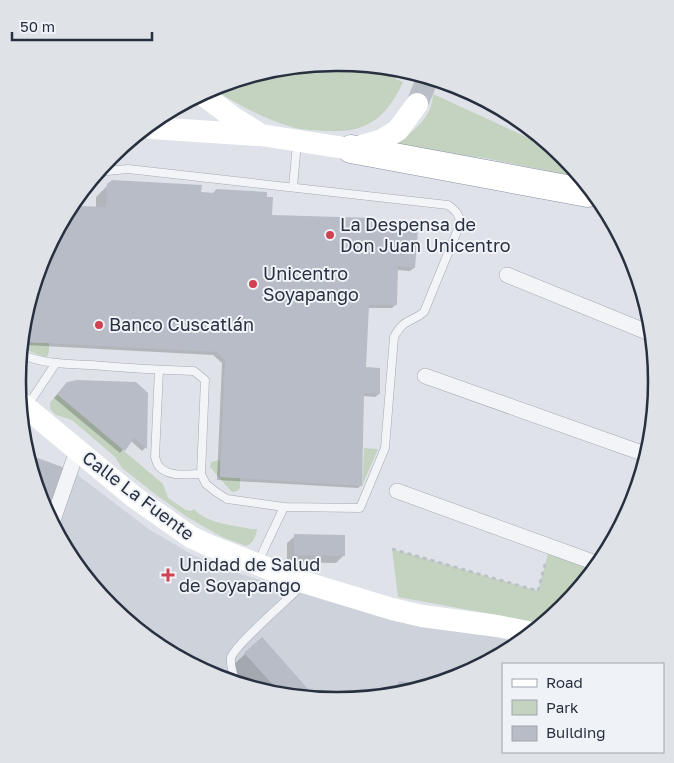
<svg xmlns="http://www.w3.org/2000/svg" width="674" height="763" viewBox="0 0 674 763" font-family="'Golos Text',sans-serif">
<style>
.built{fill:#cdd2db}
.green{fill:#c4d3c0}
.shadow{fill:#0003}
.building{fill:#b7bcc6}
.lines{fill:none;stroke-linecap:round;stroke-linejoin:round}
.secondary-tunnel{stroke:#babfc7;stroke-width:22;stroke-dasharray:22 11;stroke-linecap:butt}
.lane-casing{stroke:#a4aab3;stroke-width:9}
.street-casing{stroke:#a4aab3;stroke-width:16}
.highway-casing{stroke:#8790a0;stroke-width:29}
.path{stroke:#bdc1c7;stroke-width:3;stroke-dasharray:4 4;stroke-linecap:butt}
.lane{stroke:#f2f4f7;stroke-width:8}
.street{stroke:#f2f4f7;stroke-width:15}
.secondary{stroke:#fff;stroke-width:22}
.highway{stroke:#fff;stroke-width:28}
.poi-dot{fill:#d04252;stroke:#eff2f6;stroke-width:2}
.labels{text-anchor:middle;stroke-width:4;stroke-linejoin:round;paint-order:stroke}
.poi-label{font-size:18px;fill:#283040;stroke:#eff2f6;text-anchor:start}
.street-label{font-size:18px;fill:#283040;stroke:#eff2f6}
.rim{fill:none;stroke:#283040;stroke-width:2.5}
</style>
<rect width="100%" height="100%" fill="#dfe3e9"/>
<path class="built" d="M75,473l75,57 43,25 25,11 56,19 5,-5 239,58 -59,39 -122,24 -123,-24 -103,-70 -56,-84z"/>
<g class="green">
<path d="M337,62l36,7 30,13c-9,20 -22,39 -44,46 -11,4 -23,3 -34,3 -10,-1 -21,-1 -30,-3 -30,-8 -57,-23 -83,-40l3,-2z"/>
<path d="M433,94l120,55 10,7 15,21 -94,-19 -90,-12c18,-15 38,-26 39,-52z"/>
<path d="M25,342l24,1v9l-2,5h-3l-20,-8z"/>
<path d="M57,394l106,90 5,14 18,12 5,1 3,-2c14,15 38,16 58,20h5c-1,7 -4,15 -11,17l-24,-9 -35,-20 -32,-23 -33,-26 -7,-11 -43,-37 -16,-5 -6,-6v-6z"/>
<path d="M364,448l14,1 -16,37z"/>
<path d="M220,460v17l20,1v10l-3,3 -5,1 -2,-2 -20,-23 1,-5z"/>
<path d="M550,546l43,16 -30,46 -23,15 -142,-26 -6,-48 146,42z"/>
</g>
<g class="shadow">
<path d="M111,182l89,11 12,1 4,-4 55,26 145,14 -2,38 -4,3 -13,-1 -2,35 -3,3h-25l-2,60 14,1v25l-4,3 -12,-1 -2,89 -3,3 -141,-8 5,-117 -9,-8 -188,-10 17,-86 35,-52 19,1v-11z"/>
<path d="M68,383l79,10 -2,55 -3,3 -11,-10 -11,12 -66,-55z"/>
<path d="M33,457l19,44 -3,4 -8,-3z"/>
<path d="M295,536l49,19 -8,8 -49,-1v-19z"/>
<path d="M245,654l68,42 -70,-14 -13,-14z"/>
<path d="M399,683l17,2 -24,5z"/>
</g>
<g class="building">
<path d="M112,180l90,5 -1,7 14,1 1,-4 51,3v5h6l-1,18 101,3 -1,7 46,4 -3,39 -17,-2 -1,39h-28l-3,62 14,1v26l-16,-1 -2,93 -142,-9 5,-117 -8,-8 -192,-10 17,-83 36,-53 28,1 1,-23z"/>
<path d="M77,380l59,2 12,11 -1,56 -13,-11 -9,13 -68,-57 10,-12z"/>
<path d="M32,456l33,12 -12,34 -12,-5z"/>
<path d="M294,534l51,1v21l-51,-1z"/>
<path d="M262,637l53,60 -38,-8 -33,-36z"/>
<path d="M399,681l20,3v1l-21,4z"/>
</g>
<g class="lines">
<path class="secondary-tunnel" d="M417,104l10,-24"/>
<g class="lane-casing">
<g id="lane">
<path d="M293,187l4,-44"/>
<path d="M23,355c20,9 46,9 68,10 34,3 69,5 103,6l11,9 -4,94 5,10 10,8 11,7 57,8 76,1 25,-60 9,-111c10,-19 17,-14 30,-25l36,-88c-1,-11 -4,-13 -12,-19l-320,-36 -21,2 -7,2"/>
<path d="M159,370l-4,87c1,3 2,6 3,8 9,13 30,9 43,9"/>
<path d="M28,405l28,-42"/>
<path d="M258,562l26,-55"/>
<path d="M235,681c-2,-7 -5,-17 -4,-23 3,-12 54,-56 65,-67l4,-8"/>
</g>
</g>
<g class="street-casing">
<g id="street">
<path d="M507,275l140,57"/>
<path d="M425,376l217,77"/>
<path d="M397,491l196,71"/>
<path d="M53,520l24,-69"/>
</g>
</g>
<g class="highway-casing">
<path id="highway" d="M351,149l237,44"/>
</g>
<path class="path" d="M392,549l146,42 8,-30"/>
<use href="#lane" class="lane"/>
<use href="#street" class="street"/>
<g class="secondary">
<path d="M203,95l31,23 27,17 90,14 31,-9 16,-10 19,-26"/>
<path d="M152,128l106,7"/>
<path d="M22,404l112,93 57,40 17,8 92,36 92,28 30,7 75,10 30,6"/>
</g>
<use href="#highway" class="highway"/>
</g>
<g class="poi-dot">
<circle cx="330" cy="235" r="5"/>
<circle cx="253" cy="284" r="5"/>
<circle cx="99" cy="325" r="5"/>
<path d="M165.5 567.5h5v5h5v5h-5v5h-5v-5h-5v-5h5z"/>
</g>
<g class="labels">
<g class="poi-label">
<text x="340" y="231">La Despensa de<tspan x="340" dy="21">Don Juan Unicentro</tspan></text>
<text x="263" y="280">Unicentro<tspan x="263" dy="21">Soyapango</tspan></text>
<text x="109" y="331">Banco Cuscatlán</text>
<text x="179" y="571">Unidad de Salud<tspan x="179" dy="21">de Soyapango</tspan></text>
</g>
<g class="street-label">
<text transform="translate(138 496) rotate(37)" y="6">Calle La Fuente</text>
</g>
</g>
<path d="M0 0H674V763H0ZM336 71H338A310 310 0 0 1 648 381V382A310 310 0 0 1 338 692H336A310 310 0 0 1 26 382V381A310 310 0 0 1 336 71Z" fill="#dfe2e7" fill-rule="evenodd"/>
<path class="rim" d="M336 71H338A310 310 0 0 1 648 381V382A310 310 0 0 1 338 692H336A310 310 0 0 1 26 382V381A310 310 0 0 1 336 71Z"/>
<rect x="502" y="663" width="162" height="90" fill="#eff2f6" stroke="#9fa4ad"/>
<rect x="512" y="679" width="25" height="8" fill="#ffffff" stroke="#9fa4ad"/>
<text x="546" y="688" font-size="15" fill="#283040">Road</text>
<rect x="512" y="700" width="25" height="15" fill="#c4d3c0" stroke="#9fa4ad"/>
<text x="546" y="713" font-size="15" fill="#283040">Park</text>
<rect x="512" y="726" width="25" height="15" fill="#b7bcc6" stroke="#9fa4ad"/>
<text x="546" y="738" font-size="15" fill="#283040">Building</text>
<path d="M12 32v8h140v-8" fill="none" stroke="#283040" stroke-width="2.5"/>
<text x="20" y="32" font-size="15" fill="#283040" stroke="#eff2f6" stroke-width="4" paint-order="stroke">50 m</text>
</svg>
